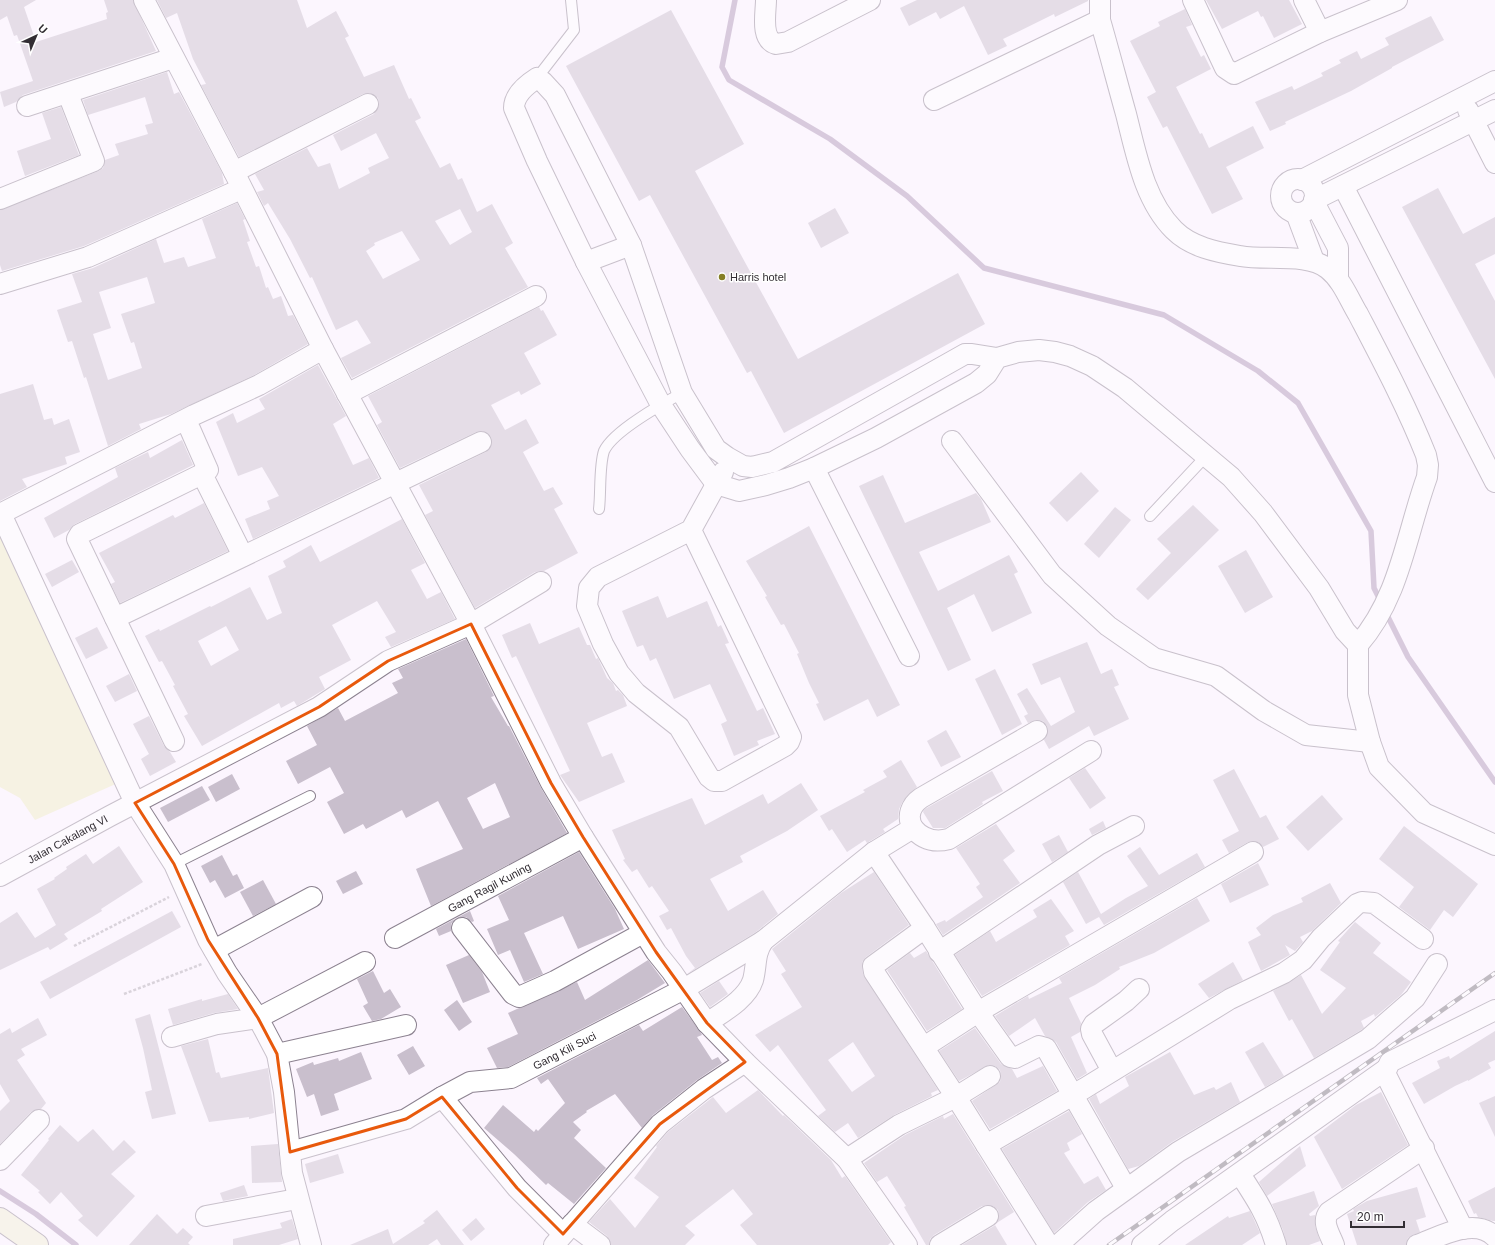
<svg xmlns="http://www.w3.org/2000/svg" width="1495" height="1245" viewBox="0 0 1495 1245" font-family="Helvetica,sans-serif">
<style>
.green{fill:#efedc3}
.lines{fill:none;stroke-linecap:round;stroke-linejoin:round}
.stream{stroke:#ae96b7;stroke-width:5.5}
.building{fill:#c9bfcd;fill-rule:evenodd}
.lane-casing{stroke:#8c8290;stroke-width:12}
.street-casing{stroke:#8c8290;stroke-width:22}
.secondary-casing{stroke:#8c8290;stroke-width:24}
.path{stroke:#afa9b1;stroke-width:2.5;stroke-dasharray:3 2;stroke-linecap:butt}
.lane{stroke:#fff;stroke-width:10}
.street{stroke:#fff;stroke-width:20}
.secondary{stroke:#f1efd6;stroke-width:22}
.rail-casing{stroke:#78737a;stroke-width:4.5}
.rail{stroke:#fff;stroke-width:3;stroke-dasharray:9;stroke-linecap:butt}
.marked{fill:none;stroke:#e8590c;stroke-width:3;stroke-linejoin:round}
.poi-dot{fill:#857f26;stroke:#fff;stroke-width:1.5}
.labels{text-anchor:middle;stroke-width:3;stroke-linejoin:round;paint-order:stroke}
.poi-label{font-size:11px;fill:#322d33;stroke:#fff;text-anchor:start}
.street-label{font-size:11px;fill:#322d33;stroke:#fff}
</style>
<rect width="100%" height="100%" fill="#fcf5fe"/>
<path class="green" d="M0,523l120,259 -85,38 -15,-22 -20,-11z"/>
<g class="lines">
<g class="stream">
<path d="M735,0l-13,67 7,13 101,59 77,57 77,72 180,47 94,56 40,32 73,128 3,57 7,14"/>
<path d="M1385,611l23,46 87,125"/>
<path d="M0,1191l36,23 40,31"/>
</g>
</g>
<g class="building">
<path d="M0,0h36l-12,7 12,35 71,-23 -1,-6 2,-1 -4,-12h29l23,51 -133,44 -7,7 -12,5 -4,-15 33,-11 -16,-46 -3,1 -7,-20 -7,4z"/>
<path d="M157,0h140l10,28 29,-17 13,25 -4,2 19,39 30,-12 15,34 2,-1 10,20 -6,3 25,47 10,-5 8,17 4,-2 15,34 15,-8 21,39 -8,5 23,39 -176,91 -11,-20 30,-15 -14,-23 -21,10 -24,-53 -2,1 -20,-39 -22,-36 -4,3 -7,-14 7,-2 -9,-16 52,-26 11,19 12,-4 9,26 31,-16 -2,-5 21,-10 -13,-25 -35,18 -8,-16 41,-21 5,-9 -1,-7 -9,-5 -6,1 -124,63 -38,-72 5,-1 -13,-25 -16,-46 -11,5zM460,209l12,23 -22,13 -15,-24zM402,231l18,29 -37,19 -17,-28 9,-6 -1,-2z"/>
<path d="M917,0h171v1l-33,16 -1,-3 -51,25 4,7 -19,9 -24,-49 -24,13 -4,-7 -27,14 -9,-18z"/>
<path d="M1206,0h83l13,24 -28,14 -11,-22 -2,1 -3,-6 -36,18z"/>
<path d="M1185,9l7,16 -6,2 15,30 3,-2 7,14 -35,18 24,47 2,-1 7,15 44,-22 11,22 -38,19 17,32 -31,15 -45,-88 -4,2 -16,-31 9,-5 -26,-51 30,-15 -2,-4z"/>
<path d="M671,10l73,134 -49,27 103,188 160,-86 27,51 -201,109 -33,-62 -4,2 -97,-178 -11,6 -73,-135z"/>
<path d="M1431,16l13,24 -52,27v1l-41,23 -66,31 1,2 -16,7 -15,-29 37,-16 2,4 29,-14 -2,-3 20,-10 -2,-3 18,-9 4,8 28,-14 -4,-7z"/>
<path d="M167,72l7,22 5,-2 43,81 2,11 -140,62 -82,25 -2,-6v-55l99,-39 4,-3 2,-8 14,-5 -4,-11 33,-10 -3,-9 8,-2 -8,-26 -57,18 -5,-15z"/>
<path d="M61,107l18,48 -54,21 -8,-25 34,-12 -9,-26z"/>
<path d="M1438,188l25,46 32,-17v37l-20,10 20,37v78l-93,-172z"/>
<path d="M237,203l8,16 -2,1 7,21 -3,1 9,25 3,-1 7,22 2,-1 5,12 8,-3 7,20 5,-1 15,29 -54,31 -83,39 -32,10 2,5 -33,17 -22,-69 -2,1 -12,-37 -4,1 -11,-32 25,-8 -10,-28 21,-6 63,-29 8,24 20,-6 4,10 28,-9 -14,-39zM147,277l8,26 -34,11 10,29 3,-1 8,26 -34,12 -15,-46 18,-6 -12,-36z"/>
<path d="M835,208l14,25 -28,15 -13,-25z"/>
<path d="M539,307l2,4 2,-1 14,25 -33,18 17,31 -20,11 -2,-4 -28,14 14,25 21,-11 13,24 -16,9 21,39 9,-4 10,17 -9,5 24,44 -34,18 -9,1 -60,36 -50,-93 8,-4 -14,-26 67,-33 6,-9 -1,-6 -9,-6 -6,1 -76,36 -23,-43 5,-3 -14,-26z"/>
<path d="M318,365l28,51 -13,8 20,41 16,-7 10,20 -126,61 -8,-20 25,-10 -3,-8 12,-5 -17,-29 -24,9 -22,-54 17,-9 4,10 28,-14 -6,-10z"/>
<path d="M33,384l11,36 8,-2 2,7 15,-6 11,33 -15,5 2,7 -45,15 5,8 -27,14v-107z"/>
<path d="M182,440l11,25 -118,59 -6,6 -15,8 -10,-20 74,-41 -3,-9 33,-16 2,6z"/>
<path d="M1081,472l18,19 -32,31 -18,-19z"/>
<path d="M883,475l22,48 71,-30 5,6 10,23 -72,30 19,39 71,-36 9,17 -4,2 18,39 -40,19 -18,-38 -27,14 24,52 -23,11 -89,-185z"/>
<path d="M204,503l24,48 -108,52 -9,-19 4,-2 -16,-29 74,-38 2,3z"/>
<path d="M1193,505l26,25 -71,70 -12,-11 35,-36 -14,-14z"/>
<path d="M1115,507l16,13 -32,38 -15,-14z"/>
<path d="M402,519l23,44 -14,7 16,29 14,-7 14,27 -64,28 -6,-10 11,-5 -19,-31 -45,24 19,35 -32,17 6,12 -28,17 -3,-5 -13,7 -2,-5 -77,43 -18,-30 4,-2 -15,-28 2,-1 -13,-24 -3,1 -14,-26 14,-7 1,2 50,-25 1,1 39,-20 17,33 15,-7 -14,-37 18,-9 -3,-6 28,-16 9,17zM226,626l13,24 -28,16 -13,-25z"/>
<path d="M809,526l91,179 -23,12 -9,-18 -44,22 -8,-17 3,-1 -10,-20 -12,-29 2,-1 -15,-29 -3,1 -16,-28 2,-1 -21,-35z"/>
<path d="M1246,550l27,47 -28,16 -27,-47z"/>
<path d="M72,560l7,12 -27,15 -7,-13z"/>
<path d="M658,596l9,22 40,-17 11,26 3,-2 8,18 -4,1 32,67 6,-3 12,26 -18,7 2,4 -25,11 -13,-32 6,-3 -17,-37 -36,15 -18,-41 -6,3 -7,-16 -6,2 -15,-36z"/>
<path d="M530,623l9,21 40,-17 8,18h3l6,14 2,-1 9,20 6,5 3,8 2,-1 5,5 4,11 -40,17 15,34 10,-4 13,29 -46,20 -19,-27 10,-4 -54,-115 -4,2 -10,-23z"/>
<path d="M97,627l11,21 -22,11 -11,-21z"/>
<path d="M466,639l28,57 -3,1 17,29h1l32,62 26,45 -136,73 -15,-37 47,-20 -25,-48 -32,17 -4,-8 -36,19 -3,-5 -19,10 -17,-32 17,-9 -14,-26 -32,17 -12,-23 31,-16 -10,-19 31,-18 7,13 53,-28 -6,-10 11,-5 -5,-9zM495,783l15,34 -27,12 -16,-31z"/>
<path d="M1087,642l14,32 11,-5 7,16 -5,2 15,32 -35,17 -5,-10 -40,23 -5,-9 4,-9 -1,-5 -4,-5 -6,-1 -9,3 -4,-7 4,-2 -11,-20 10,-6 24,38 24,-14 -15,-35 -19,8 -9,-21z"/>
<path d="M995,669l27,55 -20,11 -27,-56z"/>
<path d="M129,674l8,17 -22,11 -9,-16z"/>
<path d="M149,716l15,30 6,6 6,10 -26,14 -9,-17 8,-5 -16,-30z"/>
<path d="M946,730l15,27 -20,10 -14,-26z"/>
<path d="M901,760l16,27 -14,14 -4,8 -1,10 -15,10 2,3 -18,11 -2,-3 -18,12 -15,-23 -3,2 -9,-15 45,-24 -2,-2 24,-13 -4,-6z"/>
<path d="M1085,768l21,30 -16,11 -21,-31z"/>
<path d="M1234,769l26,49 6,-3 13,24 -16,8 -5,-5h-10l-19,11 -7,-13 17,-9 -26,-51z"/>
<path d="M992,771l11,20 -21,11 1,2 -38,24h-12l-10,-16 2,-3z"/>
<path d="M232,774l8,15 -24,13 -8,-15z"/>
<path d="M801,783l17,27 -31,21 -47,25 3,6 -33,17 18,32 35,-21 15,24 -22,18 -69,42 8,-6 -9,-12 -15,-28 -4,2 -8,-14 10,-5 -17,-25 -3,2 -12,-19 -5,3 -9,-12 2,-1 -13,-29 80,-32 13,27 58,-31 5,10z"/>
<path d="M202,786l8,14 -42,22 -8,-14z"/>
<path d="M1322,795l21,24 -35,32 -22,-24z"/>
<path d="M1103,821l3,7 -14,7 -3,-6z"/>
<path d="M996,824l19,27 -12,9 17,23 -77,52 -7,-11 9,-4 1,2 37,-25 -7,-10 4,-3 -24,-36z"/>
<path d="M1404,826l74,58 -25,33 -9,-7 -14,20 -31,-23 15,-20 -35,-28z"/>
<path d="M1059,835l9,17 -16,10 -10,-18z"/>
<path d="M119,846l24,36 -42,27 1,2 -38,23 4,5 -18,11 -2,-3 -48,23v-47l17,-11 18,26 21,-13 -19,-36 18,-10 -1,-1 13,-9 -1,-2 20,-13 7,10z"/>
<path d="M1140,847l19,28 38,-22 8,14 -101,58 -5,-8 -13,7 -23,-42 15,-10 23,42 25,-16 22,-12 -21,-30z"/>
<path d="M579,852l36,57 9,20 -46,20 -15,-33 -39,17 19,41 -19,8 -14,-32 -12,5 -11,-26 22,-9 -11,-24z"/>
<path d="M222,855l11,21 4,-2 7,14 -19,10 -10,-18 -5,3 -9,-17z"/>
<path d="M1258,863l11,22 -39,18 -9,-19z"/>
<path d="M356,871l7,13 -20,10 -7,-13z"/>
<path d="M874,872l35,53 -43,32 -4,5 1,12 75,116 -7,3 1,3 -38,19 -36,23 -10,-15 -13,9 -17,-16 8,-6 -48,-65 -8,7 -15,-17 47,-28 -21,-33 5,-3 -14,-22 69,-56zM853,1042l22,34 -23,16 -24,-32z"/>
<path d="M263,880l13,24 -23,12 -13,-24z"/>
<path d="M1330,883l11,20 -29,28 -12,6 3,5 -8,9 -10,-6 5,10 -29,16 -13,-29 13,-7 -5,-7 17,-13 30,-13 -2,-4z"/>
<path d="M1197,898l13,23 -56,32 -35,14 1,2 -25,16 -26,13 12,25 -1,9 -9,5 16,36 -8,5 -2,1 -21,-37 -11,-6 -10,-18 -26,18 -14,-20 33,-20 1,3 33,-16 -3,-5z"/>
<path d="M1051,899l23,32 -9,5 5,9 -88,51 -27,-41 35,-24 6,11 41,-25 -4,-7z"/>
<path d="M172,911l9,16 -131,72 -10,-17z"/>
<path d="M470,911l4,10 -2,1 -6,-5 -11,2 -4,5v7l-12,5 -3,-7z"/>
<path d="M1355,922l26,21 -8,10 38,29 -10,13 -26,22 -1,-3 -13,7 3,7 -3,2 -47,28 -22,-39 -3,2 -16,-30 28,-16 21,39 24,-26 -26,-18 20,-28 -2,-1z"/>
<path d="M926,951l36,58 -35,22 -40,-61 23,-17 4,5z"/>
<path d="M469,955l13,17 8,20 -27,11 -17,-38z"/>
<path d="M648,960l17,23 -28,17 -129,67 -11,1 -10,-20 31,-14 -10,-21 69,-31 8,18z"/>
<path d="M1233,962l10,18 -34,18 -11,-14z"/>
<path d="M373,971l11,22 6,-4 11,18 -20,12 -9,2 -9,-15 5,-3 -11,-24z"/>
<path d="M719,981l9,13 -18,13 -10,-14z"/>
<path d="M228,994l10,15 -24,4 -41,12 -5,-16 34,-10v2z"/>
<path d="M457,1000l15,22 -13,9 -15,-21z"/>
<path d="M682,1007l19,26 1,2 -5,2 15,23 6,-3 4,6 -25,17 -44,35 -11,13 -27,-34 -29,17 1,1 -14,10 8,8 -7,8 32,30 -32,36 -26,-21 -2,2 -32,-31 -30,-26 19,-23 31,27 2,-3 2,2 27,-28 -17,-24 -7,5 -4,-6 102,-53 4,6z"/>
<path d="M150,1014l26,100 -24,5 -7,-27 7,-2 -9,-42 -8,-29z"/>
<path d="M38,1018l9,17 -26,14 4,6 -8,5 29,43 -5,6 -10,3 -31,32v-33l10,-10 -10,-17v-50l10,-6 2,5z"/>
<path d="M975,1028l26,36 11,5 5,9 26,-12 14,25 -67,38 -18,-28 28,-19 1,-6 -1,-6 -5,-4 -6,-1 -30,16 -20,-30z"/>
<path d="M1495,1031v29l-7,3 3,5 -23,13v-1l-13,6 -31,18 -12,-21 28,-15 -3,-7 12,-5 1,3z"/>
<path d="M208,1039l8,34 3,-1 2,6 47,-10 6,45 -25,6v-2l-40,5 -28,-76z"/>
<path d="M1263,1042l21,34 -19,11 -20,-35z"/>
<path d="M413,1046l12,20 -16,9 -12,-20z"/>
<path d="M361,1052l11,27 -38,15 5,16 -18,6 -7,-22 -7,3 -11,-28 17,-7 1,3 24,-7 1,3z"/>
<path d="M1170,1052l24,43 20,-8 2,3 15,-8 9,20 -68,40 -33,24 -11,3 -39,-70 7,-5 4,10 29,-18 -4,-9z"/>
<path d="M758,1090l25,26 1,-1 47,45 11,18 3,-2 46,66 -3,3h-131l-17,-20 13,-11 -20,-25 -48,37 10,9 -10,10h-74l-4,-9 -18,-14 21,-23 25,29 24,-31 -25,-19 23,-31 -1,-1 12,-14 45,-35 13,16z"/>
<path d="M1381,1092l27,53 -66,44 -28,-52 42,-32z"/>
<path d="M1495,1096v41l-16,-34z"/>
<path d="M1069,1111l13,23 -15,9 3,7 -6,3 20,31 14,-8 8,14 -18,12 -34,31 -52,-84z"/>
<path d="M953,1114l61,98 -19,12 4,-8 -1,-6 -5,-4h-11l-48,29 -4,4 -1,6h-3l-22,-38 2,-1 -19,-30 -10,6 -13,-19 41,-28 38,-19 1,3z"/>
<path d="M60,1125l18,17 15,-13 20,22 11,-11 12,12 -25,22 24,22 -38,41 -19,-17 5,-4 -22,-24 -11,12 -12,-12 2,-1 -19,-16 28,-35 -1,-1z"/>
<path d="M278,1144l4,38 -30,1 -1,-37z"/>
<path d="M1300,1146l6,20 -39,30 -8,-14z"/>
<path d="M338,1154l6,19 -34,10 -5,-19z"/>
<path d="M244,1185l4,11 -25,5 -3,-8z"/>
<path d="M1417,1187l9,30 -10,3 4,12 -12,6 -2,7h-49l-10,-31 7,-3 -1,-2 14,-8z"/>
<path d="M1495,1187v34h-2l-15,-4 -2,-4 -2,1 -6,-13z"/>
<path d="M1314,1191l5,15 -10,8 1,2 5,-1v11l5,15 -11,4h-22l-4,-15 -11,-26z"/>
<path d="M437,1210l27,35h-23l-4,-6 -9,6h-78l38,-16 5,15 32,-21 -2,-2z"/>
<path d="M1250,1211l10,22 -18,12h-57l43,-29 1,2z"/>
<path d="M157,1214l20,20 6,-6 10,9 -5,6 2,2h-61z"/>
<path d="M476,1218l9,11 -14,12 -9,-11z"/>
<path d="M292,1219l6,20 -19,6h-46v-6l49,-11 -2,-5z"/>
<path d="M995,1225l12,20h-45l32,-19z"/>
</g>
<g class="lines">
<g class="lane-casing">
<g id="lane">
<path d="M537,78l37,-48 -3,-30"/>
<path d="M599,509c2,-16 0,-43 5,-58 9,-20 58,-47 78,-58"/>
<path d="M1150,516l57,-61"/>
<path d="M174,864l136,-68"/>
</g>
</g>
<g class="street-casing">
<g id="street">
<path d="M144,0l90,172 89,177 148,275 80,159 32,54 73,115 16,20 35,51 38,39 102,97 60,86"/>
<path d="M766,0c0,13 -6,39 10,44l12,-2 82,-42"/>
<path d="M1193,0l32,68 9,6 86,-42 77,-32"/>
<path d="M1304,0l16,32"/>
<path d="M934,100l166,-80"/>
<path d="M27,106l146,-48"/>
<path d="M1468,110l27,53"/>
<path d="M234,172l134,-68"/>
<circle cx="1298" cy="196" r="17"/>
<path d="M1302,180l193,-99"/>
<path d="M1343,186l152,296"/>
<path d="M0,199l94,-38 -26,-67"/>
<path d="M1314,200l181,-90"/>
<path d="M1314,202l24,46v30"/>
<path d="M1296,213l18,48"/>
<path d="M586,262l45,-17"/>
<path d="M0,284l88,-27 153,-68"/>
<path d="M997,358l-10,16 -11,9 -100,55 -62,30 -25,10 -23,7 -27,6 -23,-7 -26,-35 -29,-44 -75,-143 -49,-101 -23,-53c0,-13 12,-23 23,-30l6,4 12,13 76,150 51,148 34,56 11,8 16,9 9,1 21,-5 192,-108h7l25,4 21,-6 21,-2 16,2 15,4 22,10 33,22 106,89 32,36 56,75 26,43 13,14c42,-48 48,-110 69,-168l1,-12 -2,-10c-19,-48 -44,-95 -68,-141 -9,-15 -16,-34 -30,-45 -20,-17 -63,-8 -88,-13 -24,-4 -49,-9 -66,-26 -30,-30 -38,-77 -48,-116 -9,-32 -17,-63 -26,-94v-20"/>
<path d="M347,394l189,-98"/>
<path d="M190,429l18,41 -6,4 41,82"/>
<path d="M952,441l100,134 56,51 46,32 62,18 48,35 42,24 64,7"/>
<path d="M814,468l95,188"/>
<path d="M0,514l194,-99 65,-30 64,-36"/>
<path d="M1,514l134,289 39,61 34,76 19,33 31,45 19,36 7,38 8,81 19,72"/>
<path d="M691,530l100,207 -2,5 -4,4 -63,35h-8l-5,-4 -30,-50 -43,-34 -17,-20 -16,-29 -16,-38 2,-18 9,-11 93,-47 32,-58"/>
<path d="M115,618l366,-176"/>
<path d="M1358,645v50l12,47 9,25 45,46 71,32"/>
<path d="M174,741l-97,-202 3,-5 122,-60"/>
<path d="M913,828c9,11 21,15 36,11l142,-88"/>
<path d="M874,852l51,76"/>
<path id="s1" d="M0,876l110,-60 209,-109 69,-46 83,-37 70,-42"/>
<path d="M462,928l51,66 6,3 36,-16 88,-48"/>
<path id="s2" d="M395,938l188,-101"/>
<path d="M214,950l98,-53"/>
<path d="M939,952l159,-107 36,-19"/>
<path d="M707,1023c16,-11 40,-24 46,-43 4,-15 1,-25 10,-39"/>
<path d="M172,1037l45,-13 41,-6 107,-56"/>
<path d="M924,1047l54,-35 32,45 5,1 24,-12 7,2 80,140"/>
<path d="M277,1054l129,-29"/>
<path d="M1112,1071l-20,-37 -1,-5 3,-5 32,-23 13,-12"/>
<path d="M990,1076l-34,21 -82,-125 -1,-6 52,-38 53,84 275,-160"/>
<path id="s3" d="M442,1097l28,-15 41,-4 173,-89 79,-48 111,-89 39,-24c-7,-12 -2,-23 8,-30l116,-67"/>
<path d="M986,1145l99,-57 145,-89 54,-26 19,-13 18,-22 36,-34 5,-2 12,1 49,36"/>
<path d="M290,1152l116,-33 36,-22 75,91 46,46"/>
<path d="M847,1159l52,-34 57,-28 92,147"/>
<path d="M0,1160l39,-40"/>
<path d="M1240,1174c17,26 27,41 36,71"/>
<path d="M206,1216l91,-17"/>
<path d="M572,1224l28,21"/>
<path d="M1463,1229l-78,-156 5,-11 105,-52"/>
<path d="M554,1245l106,-121 44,-35 41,-27"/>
<path d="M940,1245l48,-29"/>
<path d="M1058,1245l38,-34 82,-59 190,-113 47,-41 22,-34"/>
<path d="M1142,1245l30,-24 213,-151"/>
<path d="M1334,1245c-4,-11 -13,-23 -5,-33l95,-64"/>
<path d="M1417,1245c22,-8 58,-29 78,-8"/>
</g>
</g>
<g class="secondary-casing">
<path id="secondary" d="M0,1219l37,26"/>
</g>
<g class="path">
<path d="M74,946l95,-49"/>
<path d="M124,994l78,-30"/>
</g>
<use href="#lane" class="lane"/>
<use href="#street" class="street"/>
<use href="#secondary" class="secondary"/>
<g class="rail-casing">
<path id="rail" d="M1109,1245l386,-272"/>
</g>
<use href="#rail" class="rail"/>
</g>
<path d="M0 0H1495V1245H0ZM471,624l80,159 32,54 73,115 51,71 38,39 -85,62 -97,110 -46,-46 -75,-91 -36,22 -116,33 -13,-98 -19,-36 -50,-78 -34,-76 -39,-61 184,-96 69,-46z" fill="#fcf5fe" fill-opacity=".55" fill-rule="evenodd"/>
<path class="marked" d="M471,624l80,159 32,54 73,115 51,71 38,39 -85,62 -97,110 -46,-46 -75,-91 -36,22 -116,33 -13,-98 -19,-36 -50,-78 -34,-76 -39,-61 184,-96 69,-46z"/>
<circle class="poi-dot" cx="722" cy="277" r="4"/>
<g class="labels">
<g class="poi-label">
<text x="730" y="281">Harris hotel</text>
</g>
<g class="street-label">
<text dy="4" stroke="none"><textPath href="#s1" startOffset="77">Jalan Cakalang VI</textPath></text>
<text dy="4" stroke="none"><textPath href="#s2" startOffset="107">Gang Ragil Kuning</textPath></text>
<text dy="4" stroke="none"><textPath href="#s3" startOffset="133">Gang Kili Suci</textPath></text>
</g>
</g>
<g transform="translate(36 36) rotate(44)" stroke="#ffffff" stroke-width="3" paint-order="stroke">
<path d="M0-3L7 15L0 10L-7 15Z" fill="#322d33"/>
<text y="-6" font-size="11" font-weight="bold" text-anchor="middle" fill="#322d33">U</text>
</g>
<path d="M1351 1221v6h53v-6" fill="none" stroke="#322d33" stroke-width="2"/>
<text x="1357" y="1221" font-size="12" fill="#322d33" stroke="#ffffff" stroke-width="3" paint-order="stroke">20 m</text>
</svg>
